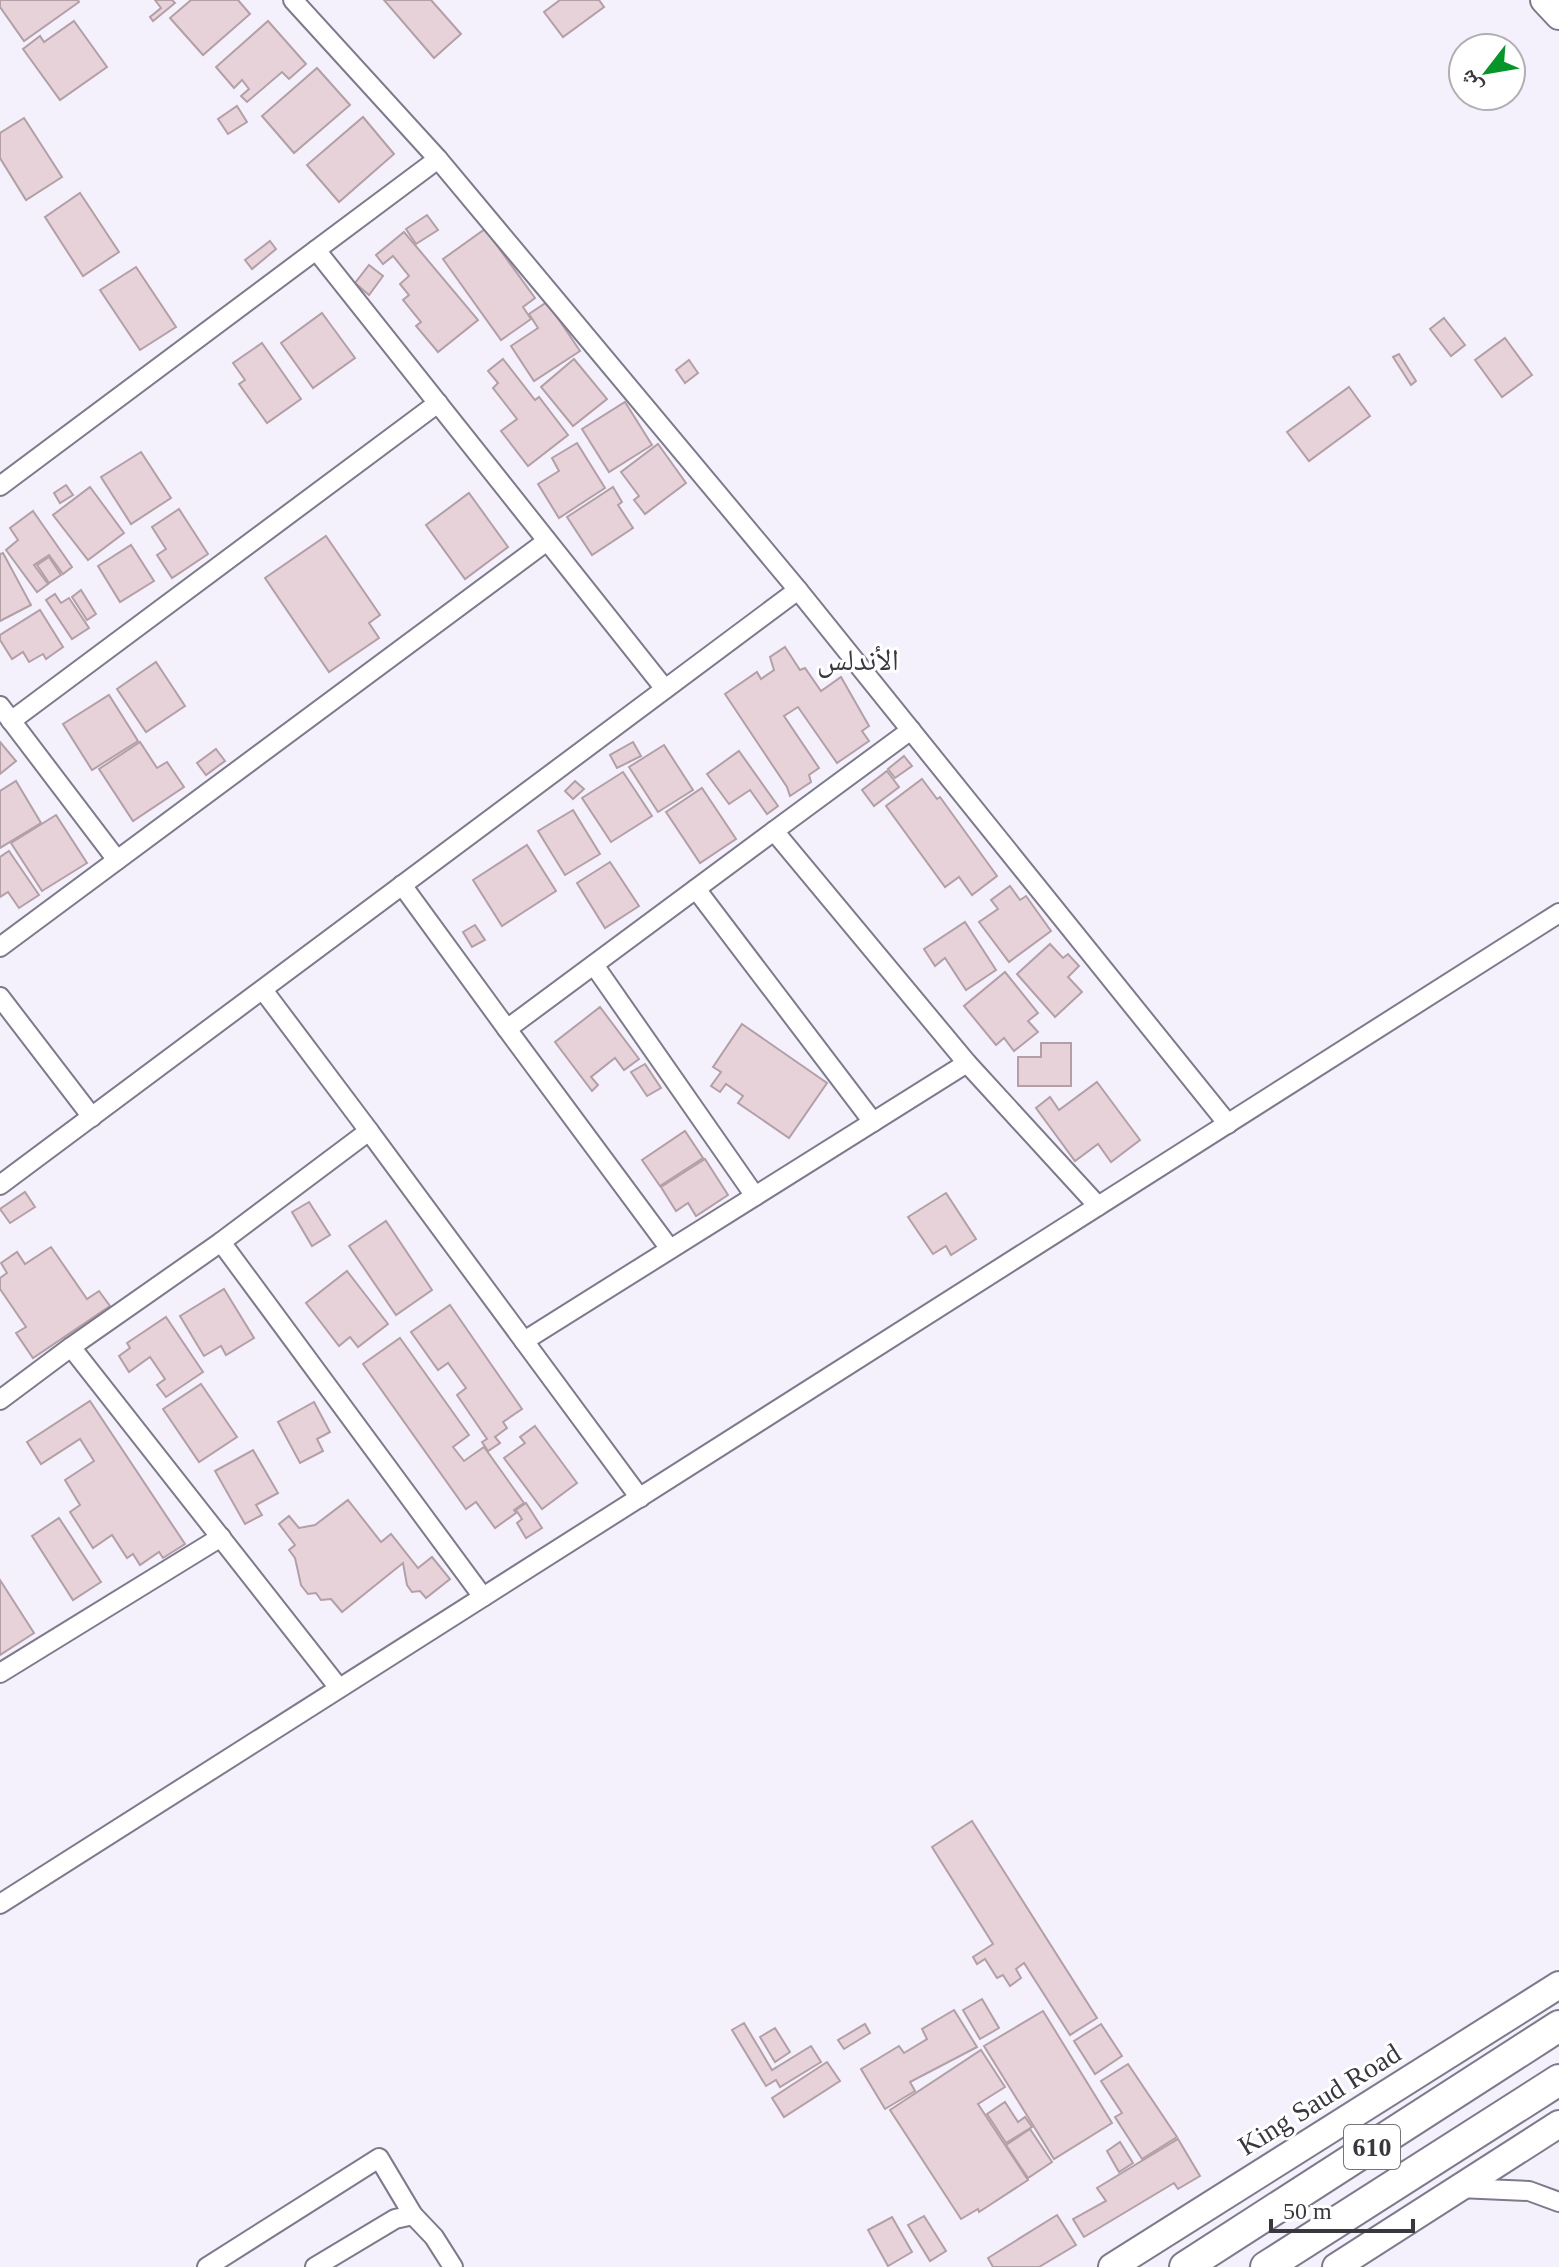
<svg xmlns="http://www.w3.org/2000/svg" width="1559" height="2267" viewBox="0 0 1559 2267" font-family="'Times New Roman','Noto Naskh Arabic',serif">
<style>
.building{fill:#e7d2da;stroke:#b39fa6;stroke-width:2}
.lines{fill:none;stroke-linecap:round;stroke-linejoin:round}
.street-casing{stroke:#7e7a8b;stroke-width:22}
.secondary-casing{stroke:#7e7a8b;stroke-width:30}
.primary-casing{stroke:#7e7a8b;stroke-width:34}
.street{stroke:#fff;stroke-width:18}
.secondary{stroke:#fff;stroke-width:26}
.primary{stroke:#fff;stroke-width:30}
.labels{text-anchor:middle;stroke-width:6;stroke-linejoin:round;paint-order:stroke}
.shield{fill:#fff;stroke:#747479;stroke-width:2}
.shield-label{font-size:26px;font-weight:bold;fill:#39383f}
.street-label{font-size:28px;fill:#39383f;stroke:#fff}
.neighbourhood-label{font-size:30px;fill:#39383f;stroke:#fff}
</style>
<rect width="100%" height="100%" fill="#f4f1fd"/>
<g class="building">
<path d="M0,0h78l1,2 -55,39 -24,-34z"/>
<path d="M155,0h17l3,3 -22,18 -3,-4 11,-9z"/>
<path d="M191,0h47l12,14 -47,41 -33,-37z"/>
<path d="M384,0h47l30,34 -27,24z"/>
<path d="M560,0h39l5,7 -41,30 -19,-25z"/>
<path d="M74,21l33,46 -47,33 -37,-51 17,-13 4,6z"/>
<path d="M268,21l38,43 -17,15 -7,-7 -35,30 -6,-6 8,-7 -7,-9 -8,8 -18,-21z"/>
<path d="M317,68l33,37 -56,48 -32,-37z"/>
<path d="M237,106l10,16 -19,12 -10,-15z"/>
<path d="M363,117l31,37 -55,48 -32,-37z"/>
<path d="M24,118l38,59 -36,23 -26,-42v-25z"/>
<path d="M80,193l39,59 -36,24 -38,-59z"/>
<path d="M427,215l11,15 -22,14 -10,-15z"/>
<path d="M485,229l50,69 -12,9 8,12 -30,21 -58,-81z"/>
<path d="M404,232l74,88 -40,32 -22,-26 5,-4 -18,-22 6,-5 -9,-11 9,-8 -16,-20 -10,8 -7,-9z"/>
<path d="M270,241l6,8 -24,20 -7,-9z"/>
<path d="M369,265l14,11 -14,19 -14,-12z"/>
<path d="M136,267l40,60 -36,23 -40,-60z"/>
<path d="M547,302l33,49 -46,30 -23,-35 27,-18 -9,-14z"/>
<path d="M322,313l33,45 -42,30 -32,-45z"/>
<path d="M1444,318l21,27 -14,11 -21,-27z"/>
<path d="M1505,338l27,37 -30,22 -27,-37z"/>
<path d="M262,343l39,56 -34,24 -28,-39 6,-4 -12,-17z"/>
<path d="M1399,354l17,27 -5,4 -18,-28z"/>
<path d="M503,359l32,41 4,-3 29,38 -40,31 -27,-35 16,-12 -24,-31 5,-5 -10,-12z"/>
<path d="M574,359l33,40 -34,27 -32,-39z"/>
<path d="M689,360l9,13 -13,10 -9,-13z"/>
<path d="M1349,387l21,29 -61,45 -22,-29z"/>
<path d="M625,402l27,43 -43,27 -27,-43z"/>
<path d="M577,443l28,45 -46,30 -21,-34 21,-13 -7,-13z"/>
<path d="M658,444l28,39 -41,31 -11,-14 5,-4 -18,-24z"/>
<path d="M141,452l30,46 -40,26 -30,-47z"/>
<path d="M66,485l7,10 -13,8 -6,-10z"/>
<path d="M90,487l34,46 -36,27 -35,-45z"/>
<path d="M613,487l9,15 -4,3 15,23 -41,27 -25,-38z"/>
<path d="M469,493l39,54 -43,32 -39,-54z"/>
<path d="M179,509l29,45 -36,24 -15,-23 9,-6 -14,-22z"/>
<path d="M33,511l39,56 -9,7 -14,-19 -15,10 14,19 -11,8 -31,-42 12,-10 -8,-12z"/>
<path d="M326,536l54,79 -11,8 10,15 -50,34 -64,-94z"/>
<path d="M131,545l23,36 -34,21 -22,-36z"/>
<path d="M3,553l28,52 -31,16v-67z"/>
<path d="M49,557l12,18 -12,8 -12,-18z"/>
<path d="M81,590l15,24 -9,6 -15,-23z"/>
<path d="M55,594l6,9 8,-5 20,30 -17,11 -26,-39z"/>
<path d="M40,610l23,37 -17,12 -3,-5 -14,8 -6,-10 -11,7 -12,-19v-5z"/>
<path d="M785,647l15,23 5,-2 16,23 20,-14 28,49 -7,5 7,10 -32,22 -39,-56 -14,9 35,52 -10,7 2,7 -21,14 -3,-9 -62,-93 32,-22 4,7 13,-9 -4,-13z"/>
<path d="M156,662l29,44 -39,26 -29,-43z"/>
<path d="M109,695l29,46 -46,29 -29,-46z"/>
<path d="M0,742l16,19 -16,13z"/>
<path d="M140,742l17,26 10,-6 17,25 -51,34 -34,-52z"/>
<path d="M633,742l8,14 -24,12 -7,-13z"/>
<path d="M664,745l29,45 -35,22 -29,-45z"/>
<path d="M216,749l9,12 -19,14 -9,-12z"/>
<path d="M739,751l39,55 -11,8 -17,-24 -21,14 -22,-30z"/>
<path d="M904,756l8,10 -17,12 -7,-9z"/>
<path d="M887,771l12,16 -25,19 -12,-16z"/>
<path d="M623,772l29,44 -41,26 -29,-44z"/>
<path d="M922,779l15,20 3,-2 57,79 -25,19 -13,-18 -14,10 -59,-81z"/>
<path d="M16,781l25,42 -41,25v-57z"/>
<path d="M575,781l9,8 -11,10 -8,-8z"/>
<path d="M702,788l34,51 -36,24 -34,-51z"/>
<path d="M573,810l27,44 -35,21 -27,-44z"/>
<path d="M56,815l31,48 -45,28 -31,-48z"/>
<path d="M527,845l29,46 -54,35 -29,-46z"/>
<path d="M9,851l30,44 -20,13 -11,-16 -8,5v-40z"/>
<path d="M610,862l29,44 -34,22 -28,-45z"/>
<path d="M1010,886l10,14 6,-4 25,35 -42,31 -30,-40 19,-13 -7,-9z"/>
<path d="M965,922l31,48 -30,20 -21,-32 -10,8 -11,-17z"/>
<path d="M475,925l10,15 -13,7 -9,-15z"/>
<path d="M1050,944l13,14 5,-4 11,12 -11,11 14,15 -27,25 -38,-43z"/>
<path d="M1005,972l33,41 -10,8 10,11 -24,19 -10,-13 -8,7 -32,-39z"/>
<path d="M600,1007l39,52 -15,11 -9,-12 -24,19 7,8 -6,6 -37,-49z"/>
<path d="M742,1024l85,59 -38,55 -51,-35 5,-7 -17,-12 -6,8 -9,-6 10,-14 -8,-5z"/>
<path d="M1041,1043h30v43h-53v-29h23z"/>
<path d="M645,1064l16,24 -14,8 -16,-24z"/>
<path d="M1097,1082l43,58 -29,22 -13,-18 -23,17 -39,-53 14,-11 9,13z"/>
<path d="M685,1131l18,27 -43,28 -18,-26z"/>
<path d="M705,1159l23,36 -32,21 -8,-13 -12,8 -15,-24z"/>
<path d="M25,1192l10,15 -25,16 -10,-14z"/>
<path d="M946,1193l30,46 -25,16 -5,-9 -13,8 -25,-37z"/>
<path d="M309,1202l21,33 -18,11 -20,-34z"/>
<path d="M386,1221l46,69 -36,25 -47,-69z"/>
<path d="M51,1247l36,52 12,-8 11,15 -77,52 -17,-25 10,-6 -26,-38v-11l7,-5 -6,-10 16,-11 8,12z"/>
<path d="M347,1271l41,53 -30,23 -8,-10 -11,9 -33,-43z"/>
<path d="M224,1289l30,49 -28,17 -5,-9 -17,10 -24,-40z"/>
<path d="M450,1305l72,104 -19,13 4,6 -12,9 5,6 -12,8 -6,-9 5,-3 -30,-44 9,-7 -18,-25 -10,7 -27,-38z"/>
<path d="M166,1317l37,55 -37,25 -9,-12 8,-6 -15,-22 -21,15 -10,-16 11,-8 -3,-5z"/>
<path d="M400,1338l69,97 -16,12 11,14 20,-14 40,56 -10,7 2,3 -21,15 -19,-26 -10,7 -103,-145z"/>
<path d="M201,1384l36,53 -38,25 -36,-53z"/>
<path d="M90,1401l95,143 -22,14 -4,-6 -19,13 -7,-11 -6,4 -15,-23 -19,13 -23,-36 10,-7 -15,-25 29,-19 -14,-22 -39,25 -14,-22z"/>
<path d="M314,1402l16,30 -13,7 6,12 -23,12 -22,-41z"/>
<path d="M535,1426l42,57 -35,26 -38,-51 21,-15 -5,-6z"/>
<path d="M253,1450l25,43 -22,12 6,10 -17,9 -30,-53z"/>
<path d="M348,1500l33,42 10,-8 27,34 14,-11 18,22 -24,19 -6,-7 -8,1 -5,-7 -4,-22 -61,49 -11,-13 -10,1 -5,-7 -8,1 -7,-9 -6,-27 -6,-8 6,-5 -16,-21 10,-8 10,12 16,-3z"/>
<path d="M526,1503l16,25 -16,10 -9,-15 5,-4 -6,-9z"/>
<path d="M59,1518l42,64 -28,18 -41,-64z"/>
<path d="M0,1580l34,53 -34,22z"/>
<path d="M972,1821l125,197 -27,17 -46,-72 -8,6 5,9 -11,8 -7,-11 -6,3 -12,-19 -8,5 -4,-7 20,-13 -61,-97z"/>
<path d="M982,1999l17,29 -19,11 -17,-29z"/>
<path d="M954,2010l23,37 -67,35 5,9 -30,18 -24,-40 38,-23 5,7 23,-14 -5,-10z"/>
<path d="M1043,2011l69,112 -58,36 -70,-113z"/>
<path d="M744,2023l28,47 39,-24 10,16 -41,25 -4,-7 -10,6 -34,-56z"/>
<path d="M865,2024l5,9 -26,16 -6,-9z"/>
<path d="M1101,2024l21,32 -27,18 -21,-33z"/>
<path d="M775,2028l15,24 -15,10 -15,-25z"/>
<path d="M981,2050l24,37 -27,17 50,76 -49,32 -1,-3 -17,10 -71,-109z"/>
<path d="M827,2062l13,19 -56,36 -12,-19z"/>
<path d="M1128,2064l49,73 -35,22 -27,-42 7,-4 -21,-32z"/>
<path d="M1005,2102l13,20 7,-5 7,10 -26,16 -19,-29z"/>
<path d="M1030,2129l22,33 -24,16 -22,-33z"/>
<path d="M1178,2139l22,37 -22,13 -4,-6 -90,54 -11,-18 33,-18 -9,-13z"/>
<path d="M1120,2142l13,21 -14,9 -12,-21z"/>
<path d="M1057,2215l19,30 -37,22h-46l-5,-9z"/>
<path d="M924,2216l22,35 -16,10 -22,-36z"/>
<path d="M892,2217l20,35 -24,14 -20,-36z"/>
</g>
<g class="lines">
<g class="street-casing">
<g id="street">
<path d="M293,0l145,159 360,431 430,534"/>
<path d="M316,250l349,439"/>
<path d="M0,486l438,-327"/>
<path d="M0,706l117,154"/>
<path d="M11,721l427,-318"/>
<path d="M774,831l137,-101"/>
<path d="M402,885l105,144 267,-198 193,232"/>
<path d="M696,889l177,233"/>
<path d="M0,947l547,-406"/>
<path d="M594,965l161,231"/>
<path d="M263,990l106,141"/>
<path d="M0,997l92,120"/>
<path d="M507,1029l163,220"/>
<path d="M0,1185l798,-595"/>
<path d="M221,1242l148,-111 271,367"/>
<path d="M524,1341l443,-278 131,143"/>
<path d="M71,1347l150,-105 262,355"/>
<path d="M0,1400l71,-53 268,341"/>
<path d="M0,1673l221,-136"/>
<path d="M0,1904l1559,-991"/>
<path d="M1459,2188l70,3 30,11"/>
<path d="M207,2267l172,-109 34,57"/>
<path d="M315,2267l80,-48 18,-4 21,22 19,30"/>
</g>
</g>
<g class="secondary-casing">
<g id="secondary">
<path d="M1544,0l15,16"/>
<path d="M1112,2267l447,-282"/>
<path d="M1336,2267l223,-143"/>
</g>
</g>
<g class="primary-casing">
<g id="primary">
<path d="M1185,2267l374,-241"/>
<path d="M1266,2267l293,-187"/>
</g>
</g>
<use href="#street" class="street"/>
<use href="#secondary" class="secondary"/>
<use href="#primary" class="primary"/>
</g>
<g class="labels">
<rect class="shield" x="1344" y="2125" width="56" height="44" rx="6"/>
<g class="shield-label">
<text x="1372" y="2156">610</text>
</g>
<g class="street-label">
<text transform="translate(1319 2099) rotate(-32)" y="10">King Saud Road</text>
</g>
<g class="neighbourhood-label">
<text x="858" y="670">الأندلس</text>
</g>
</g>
<g transform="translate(1487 72) rotate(239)"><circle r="38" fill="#ffffff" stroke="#b0afb2" stroke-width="2"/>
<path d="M0-6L14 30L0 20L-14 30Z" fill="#079429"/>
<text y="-12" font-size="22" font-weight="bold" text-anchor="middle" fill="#39383f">ش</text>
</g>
<path d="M1271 2219v12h142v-12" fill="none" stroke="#39383f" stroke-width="4"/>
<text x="1283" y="2219" font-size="24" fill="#39383f" stroke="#ffffff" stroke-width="6" paint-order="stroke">50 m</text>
</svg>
